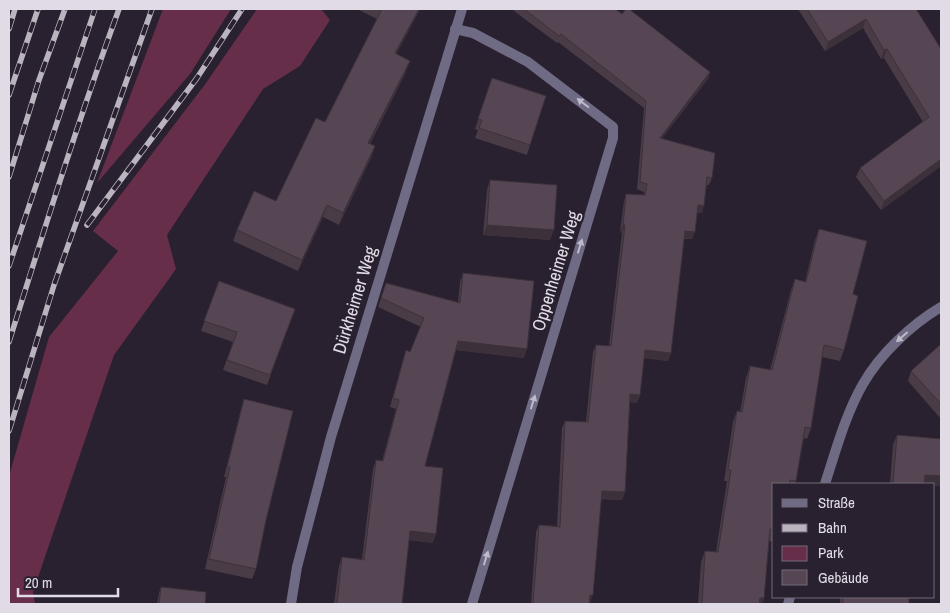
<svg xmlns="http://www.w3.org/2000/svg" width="950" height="613" viewBox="0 0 950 613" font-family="'Archivo Narrow',sans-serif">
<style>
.green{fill:#662e48}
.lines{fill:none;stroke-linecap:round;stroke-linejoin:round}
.street{stroke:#6f6b85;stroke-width:10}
.rail-casing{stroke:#bab4be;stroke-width:5.5}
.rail{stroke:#29212f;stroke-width:4;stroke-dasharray:11;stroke-linecap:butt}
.wall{fill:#4a3c47}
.shaded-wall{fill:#3c313a}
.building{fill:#564653;stroke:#3c313a}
.oneway{fill:#bfb9c8}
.labels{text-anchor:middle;stroke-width:4.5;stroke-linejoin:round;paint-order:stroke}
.street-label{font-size:18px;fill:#e1dbe5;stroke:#29212f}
</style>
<rect width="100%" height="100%" fill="#29212f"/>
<g class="green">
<path d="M163,9h68l-41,65 -93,109z"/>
<path d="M257,9h64l9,11 -30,46 -37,23 -96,146 9,34 -62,86 -81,237 2,12h-26v-128l40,-139 69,-86 -25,-20 113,-148z"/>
</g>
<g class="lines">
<g class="street">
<path d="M455,29l18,4 55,29 85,65v11l-141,466"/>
<path d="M825,484c10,-31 21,-71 38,-100 17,-30 49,-60 78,-77"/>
<path d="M291,604l6,-37 34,-130 131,-428"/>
<path d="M788,604l2,-7"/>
</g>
<g class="rail-casing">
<g id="rail">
<path d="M9,29l6,-20"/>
<path d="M9,95l29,-86"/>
<path d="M9,177l30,-97 26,-71"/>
<path d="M87,225l110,-147 45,-69"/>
<path d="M9,266l86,-257"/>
<path d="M9,342c35,-112 70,-224 110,-333"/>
<path d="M9,431l45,-146 98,-276"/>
</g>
</g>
<use href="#rail" class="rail"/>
</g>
<g class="wall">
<path d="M357,9h63l-24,45 10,18 -36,72 5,2 -4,12 -32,67 -16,-8 -25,54 -65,-30 4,-11 39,-29 49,-79 52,-103z"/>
<path d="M515,9h100l95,63 -2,7 -46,59 50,40 -3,7h-2l-5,28h-5l-5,26h-8l-13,114 -3,8 -24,-3 -4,37 -3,8 -7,-1 -5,90 -3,8 -21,-1 -11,104h-1v1h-58l5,-72 3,-7 18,1 5,-98 3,-7 21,1 7,-70 3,-7 13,1 13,-113 -2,-1 4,-31 2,-7 18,1v-3l-7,-3 7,-81 -86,-66 -1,1 -43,-32z"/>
<path d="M798,9h118l25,40v117l-60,44 -25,-33 4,-9 63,-46 -39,-64 -3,1 -18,-31 -38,23z"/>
<path d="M492,78l38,67 -3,10 -52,-17 3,-8 -3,-1z"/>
<path d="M490,180l60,60 -67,-5 4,-45z"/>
<path d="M819,229l34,65 -9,56 -4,11 -18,-4 -11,71 -4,11 -3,-1 -9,46h-21v58l-5,-1 -5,57 -2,6h-64l3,-42 4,-11 11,1 11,-71h-3l9,-59 4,-11 3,1 6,-34 4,-12 20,4 21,-80 4,-11 10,3 10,-42z"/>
<path d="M463,273l61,85 -68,-8 -31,116 8,77 -24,-3 -7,64h-68l5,-38 3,-9 20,2 11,-90 3,-9 6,1 14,-52 -6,-2 13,-48 3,-9 4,2 11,-25 -43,-20 8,-24 72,20 2,-21z"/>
<path d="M219,281l76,28 -28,76 -44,-15 10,-28 -32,-11z"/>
<path d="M941,344v75l-33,-38 3,-10z"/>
<path d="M244,399l22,121 -10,49 -4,10 -47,-10 21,-92h-2l17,-68z"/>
<path d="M897,435l44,4v47h-7v-2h-44l3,-39z"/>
<path d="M161,587l44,17h-48l2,-11z"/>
<rect x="840" y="597" width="69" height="7"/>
</g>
<g class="shaded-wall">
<path d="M419,9h1l-29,56 4,-12z"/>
<path d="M866,19l-3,9 -38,23 3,-9z"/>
<path d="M887,49l-3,9 -3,1 3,-9z"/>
<path d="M410,61l-4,11 -42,82 4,-11z"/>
<path d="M710,72l-2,7 -51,66 3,-7z"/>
<path d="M375,146l-4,12 -32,67 4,-12z"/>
<path d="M941,159v7l-60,44 3,-9z"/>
<path d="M327,205l-4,12 -25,54 4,-11z"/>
<path d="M698,205l6,1 -2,7h-7z"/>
<path d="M487,225l67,5 -4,10 -67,-5z"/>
<path d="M623,225h2l-3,8 -2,-1z"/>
<path d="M685,231l10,1 -3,7 -10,-1z"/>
<path d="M458,341l69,8 -3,9 -69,-8z"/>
<path d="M645,350l26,3 -3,8 -26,-4z"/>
<path d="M630,394l10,1 -3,8 -10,-1z"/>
<path d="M925,475l16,1v10h-7v-2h-13z"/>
<path d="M602,491l23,1 -3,8 -23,-2z"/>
<path d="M410,531l26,3 -3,9 -26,-3z"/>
<path d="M590,595h3l-3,8h-3z"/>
<path d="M760,598h4l-2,6h-4z"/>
</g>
<g class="building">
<path d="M382,9h37l-24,44 15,8 -42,82 7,3 -32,67 -16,-8 -25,55 -65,-30 17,-39 22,10 40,-83 9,4z"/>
<path d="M524,9h91l7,5 4,-5h3l81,63 -50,66 55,15 -3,25 -5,-1 -3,29 -6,-1 -3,27 -10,-1 -14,122 -26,-3 -5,45 -10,-1 -5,98 -23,-1 -9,104h-3l-1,9h-56l6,-79 21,2 5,-106 23,1 8,-77 15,1 14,-121h-2l3,-31 19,1 2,-11 -7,-2 6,-81 -85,-67 -2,2z"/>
<path d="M807,9h109l25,40v110l-57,42 -24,-33 69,-51 -42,-68 -3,1 -18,-31 -38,23z"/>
<path d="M492,78l54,18 -16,49 -51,-17 3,-8 -4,-1z"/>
<path d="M490,180l67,5 -3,45 -67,-5z"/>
<path d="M819,229l48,12 -14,53 5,2 -14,54 -20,-5 -13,83 -6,-1 -9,54 -6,-1 -1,4h-15v46l-4,-1 -6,69h-4l-1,6h-57l3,-53 13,1 13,-82h-3l9,-59 5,1 8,-46 22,4 23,-91 11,3z"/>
<path d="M463,273l71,8 -7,68 -69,-8 -33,125 18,2 -7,66 -26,-3 -8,73h-65l5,-47 22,3 12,-100 7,1 16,-61 -6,-2 13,-48 4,2 14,-34 -43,-20 5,-15 74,20z"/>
<path d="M219,281l76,28 -25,66 -43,-15 10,-28 -33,-11z"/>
<path d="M941,344v60l-30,-33z"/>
<path d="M244,399l49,12 -27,109 -10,49 -47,-10 21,-92h-3z"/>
<path d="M897,435l44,4v37l-16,-1 -1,9h-31z"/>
<path d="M161,587l45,5 -1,12h-46z"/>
<rect x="843" y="597" width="66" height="7"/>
</g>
<defs><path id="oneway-solid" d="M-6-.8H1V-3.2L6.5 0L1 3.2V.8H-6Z" transform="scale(1.25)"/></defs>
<g class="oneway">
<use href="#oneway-solid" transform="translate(583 103) rotate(-143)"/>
<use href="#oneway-solid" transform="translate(580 246) rotate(-73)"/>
<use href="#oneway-solid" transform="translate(902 337) rotate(139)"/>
<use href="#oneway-solid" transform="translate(533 402) rotate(-73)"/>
<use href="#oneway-solid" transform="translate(486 558) rotate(-73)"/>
</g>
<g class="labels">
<g class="street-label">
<text transform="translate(556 271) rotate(-73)" y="6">Oppenheimer Weg</text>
<text transform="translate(355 300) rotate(-73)" y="6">Dürkheimer Weg</text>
</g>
</g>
<rect width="950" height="613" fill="none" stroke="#e1dbe5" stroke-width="20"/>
<rect x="772" y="483" width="162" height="115" fill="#29212f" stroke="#736b78"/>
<rect x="782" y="499" width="25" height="8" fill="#6f6b85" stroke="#736b78"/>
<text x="818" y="508" font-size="15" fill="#e1dbe5">Straße</text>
<rect x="782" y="524" width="25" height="8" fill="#bab4be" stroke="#736b78"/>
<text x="818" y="533" font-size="15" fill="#e1dbe5">Bahn</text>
<rect x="782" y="546" width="25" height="15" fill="#662e48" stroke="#736b78"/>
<text x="818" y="558" font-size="15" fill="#e1dbe5">Park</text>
<rect x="782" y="570" width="25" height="15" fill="#564653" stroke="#736b78"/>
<text x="818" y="583" font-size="15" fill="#e1dbe5">Gebäude</text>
<path d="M18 588v8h100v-8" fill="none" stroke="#e1dbe5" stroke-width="2.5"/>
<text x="25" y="588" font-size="15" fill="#e1dbe5" stroke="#29212f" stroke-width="4" paint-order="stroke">20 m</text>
</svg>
